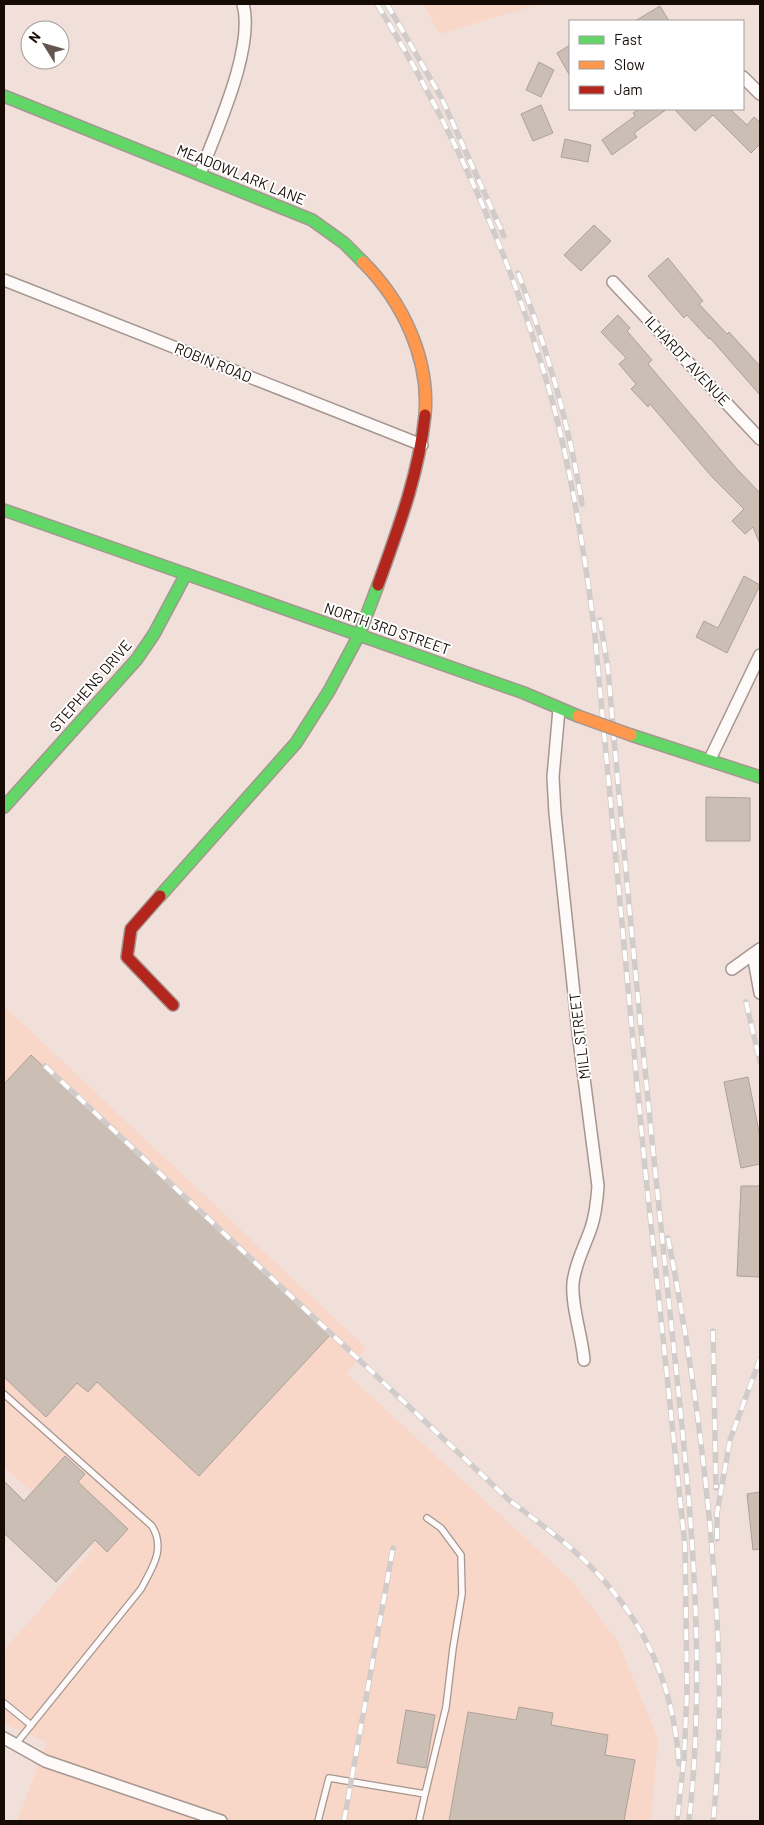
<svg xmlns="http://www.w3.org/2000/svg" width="764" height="1825" viewBox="0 0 764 1825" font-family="Barlow,sans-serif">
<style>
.built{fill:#f8d6c8}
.building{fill:#cbbfb5;stroke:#aca199}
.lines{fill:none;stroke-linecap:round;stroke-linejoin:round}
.lane-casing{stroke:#a59690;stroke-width:8}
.street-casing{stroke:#a59690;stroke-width:14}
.fast-casing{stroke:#a59690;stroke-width:14}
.slow-casing{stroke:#a59690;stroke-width:14}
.jam-casing{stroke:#a59690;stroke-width:14}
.lane{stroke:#fdfaf9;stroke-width:5.5}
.street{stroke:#fdfaf9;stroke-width:11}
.fast{stroke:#63d668;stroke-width:11}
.slow{stroke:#ff974d;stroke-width:11}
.jam{stroke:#b3261e;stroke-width:11}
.rail-casing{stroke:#d1ccc9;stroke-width:5.5}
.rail{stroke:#fff;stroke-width:4;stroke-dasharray:11;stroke-linecap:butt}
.slow-bridge-casing{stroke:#a59690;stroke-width:14;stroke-linecap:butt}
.slow-bridge{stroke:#ff974d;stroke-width:11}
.labels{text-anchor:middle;stroke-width:4;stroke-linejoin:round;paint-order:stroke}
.street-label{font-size:15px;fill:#170b06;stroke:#fff}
</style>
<rect width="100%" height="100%" fill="#f1e0d9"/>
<g class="built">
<path d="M423,4h116l-99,30z"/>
<path d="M4,1006l362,342 -19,26 226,208 45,60 40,97 -7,82h-634l30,-79 -43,-18v-74l90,-102 -90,-81z"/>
</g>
<g class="building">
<path d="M660,6l9,15h-34z"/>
<path d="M570,45v31l-13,-23z"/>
<path d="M539,62l15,8 -13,27 -15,-7z"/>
<path d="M541,105l12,28 -20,8 -12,-27z"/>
<path d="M639,109h28l-33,24 3,4 -25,18 -10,-15 33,-24 -2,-3z"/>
<path d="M674,109h56l17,16 7,-8 6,5v22l-9,9 -38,-38 -18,16z"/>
<path d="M565,139l26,6 -3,17 -27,-5z"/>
<path d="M594,225l17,16 -30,30 -17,-16z"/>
<path d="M668,258l35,43 -4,3 28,30 2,-2 31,34v29l-50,-57 -1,1 -22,-24 -3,3 -36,-42z"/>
<path d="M618,315l12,13 -3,3 25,29 -4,4 88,104 24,25v51l-7,-17 -8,7 -13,-13 12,-12 -32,-32 -62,-73 -2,3 -17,-18 5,-5 -17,-20 7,-6 -25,-26z"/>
<path d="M744,576l16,9 -33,68 -31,-16 8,-16 14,7z"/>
<path d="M706,797l44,1v43h-44z"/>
<path d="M31,1055l300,279 -132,142 -102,-94 -9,10 -11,-9 -31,34 -42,-40v-293z"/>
<path d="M748,1077l12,60v27l-19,4 -17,-86z"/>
<path d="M741,1186h19v91l-23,-1z"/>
<path d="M65,1456l20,18 -7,8 50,47 -21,23 -12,-12 -39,42 -52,-49v-52l20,20z"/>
<path d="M760,1492v57l-7,1 -6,-56z"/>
<path d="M519,1707l34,6 -2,12 57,10 -3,20 30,5 -11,61h-175l19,-109 48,8z"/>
<path d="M406,1710l29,5 -9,53 -29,-5z"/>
</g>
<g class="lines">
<g class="lane-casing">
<g id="lane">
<path d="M4,1394l148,132c14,23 0,42 -11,63l-126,156"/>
<path d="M4,1703l27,22"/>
<path d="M425,1794l21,-87 7,-59 9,-54 -1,-39 -20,-27 -14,-10"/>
<path d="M318,1821l11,-43 96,16 -6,27"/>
</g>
</g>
<g class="street-casing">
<g id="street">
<path d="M743,77l17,17"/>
<path d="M200,174c16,-43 55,-126 43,-170"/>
<path d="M4,280l418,165"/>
<path d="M613,282l147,157"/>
<path d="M559,709l-6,68 2,36 23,219 20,154c-1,14 -2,28 -7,42 -6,18 -16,35 -18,55 -2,22 9,53 11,77"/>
<path d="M710,759l50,-104"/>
<path d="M753,954l7,39"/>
<path d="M732,969l28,-20"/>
<path d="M4,1738l41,23 176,60"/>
</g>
</g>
<g class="fast-casing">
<g id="fast">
<path d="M4,96l308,124 32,23 19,19"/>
<path d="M4,510l520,183 54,23"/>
<path d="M631,735l129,42"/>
<path d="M4,807l133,-148 17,-25 32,-60"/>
<path d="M160,896l136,-153 33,-52 30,-56 19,-50"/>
</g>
</g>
<g class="slow-casing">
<path id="slow" d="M363,262c39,39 67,96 62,153"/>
</g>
<g class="jam-casing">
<g id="jam">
<path d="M378,585c20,-56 41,-111 47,-170"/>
<path d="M160,896l-29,33 -4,28 46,48"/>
</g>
</g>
<use href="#lane" class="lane"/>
<use href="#street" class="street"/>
<use href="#fast" class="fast"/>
<use href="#slow" class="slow"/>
<use href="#jam" class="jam"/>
<g class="rail-casing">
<g id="rail">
<path d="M377,4c76,123 136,256 175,396 20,74 32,150 42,226l51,542 40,378 2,145 -3,68 -7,62"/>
<path d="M387,4l54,93 63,139"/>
<path d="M518,273c29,75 51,151 64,231"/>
<path d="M600,620l8,49c17,199 36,398 57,596 19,185 45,370 24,556"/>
<path d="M746,1002l14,60"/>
<path d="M45,1066l464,434c21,16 43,32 63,49 67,59 101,127 107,215"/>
<path d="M668,1238c19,96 33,191 42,288 9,99 14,197 3,295"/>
<path d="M713,1331l3,157"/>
<path d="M717,1539v-26l13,-73 30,-81"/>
<path d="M344,1821l49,-273"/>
</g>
</g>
<use href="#rail" class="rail"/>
<g class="slow-bridge-casing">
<path id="slow-bridge" d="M578,716l53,19"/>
</g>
<use href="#slow-bridge" class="slow-bridge"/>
</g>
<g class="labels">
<g class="street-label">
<text transform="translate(241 175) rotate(22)" y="5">MEADOWLARK LANE</text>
<text transform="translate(687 361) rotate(47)" y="5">ILHARDT AVENUE</text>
<text transform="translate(213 363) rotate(22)" y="5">ROBIN ROAD</text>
<text transform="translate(387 629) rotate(19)" y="5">NORTH 3RD STREET</text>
<text transform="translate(91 686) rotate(-49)" y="5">STEPHENS DRIVE</text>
<text transform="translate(580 1036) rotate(-97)" y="5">MILL STREET</text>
</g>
</g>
<rect width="764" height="1825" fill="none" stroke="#170b06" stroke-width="10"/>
<rect x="569" y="20" width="175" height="90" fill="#ffffff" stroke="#a29d9b"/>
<rect x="579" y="36" width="25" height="8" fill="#63d668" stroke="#a29d9b"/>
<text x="614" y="45" font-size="15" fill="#170b06">Fast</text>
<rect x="579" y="61" width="25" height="8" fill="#ff974d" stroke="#a29d9b"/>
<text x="614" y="70" font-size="15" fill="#170b06">Slow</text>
<rect x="579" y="86" width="25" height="8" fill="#b3261e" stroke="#a29d9b"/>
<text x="614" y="95" font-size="15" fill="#170b06">Jam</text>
<g transform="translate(45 45) rotate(307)"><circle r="24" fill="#ffffff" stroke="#a29d9b"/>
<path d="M0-4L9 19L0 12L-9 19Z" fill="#635650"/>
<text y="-8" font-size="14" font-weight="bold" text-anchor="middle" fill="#170b06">N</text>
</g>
</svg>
